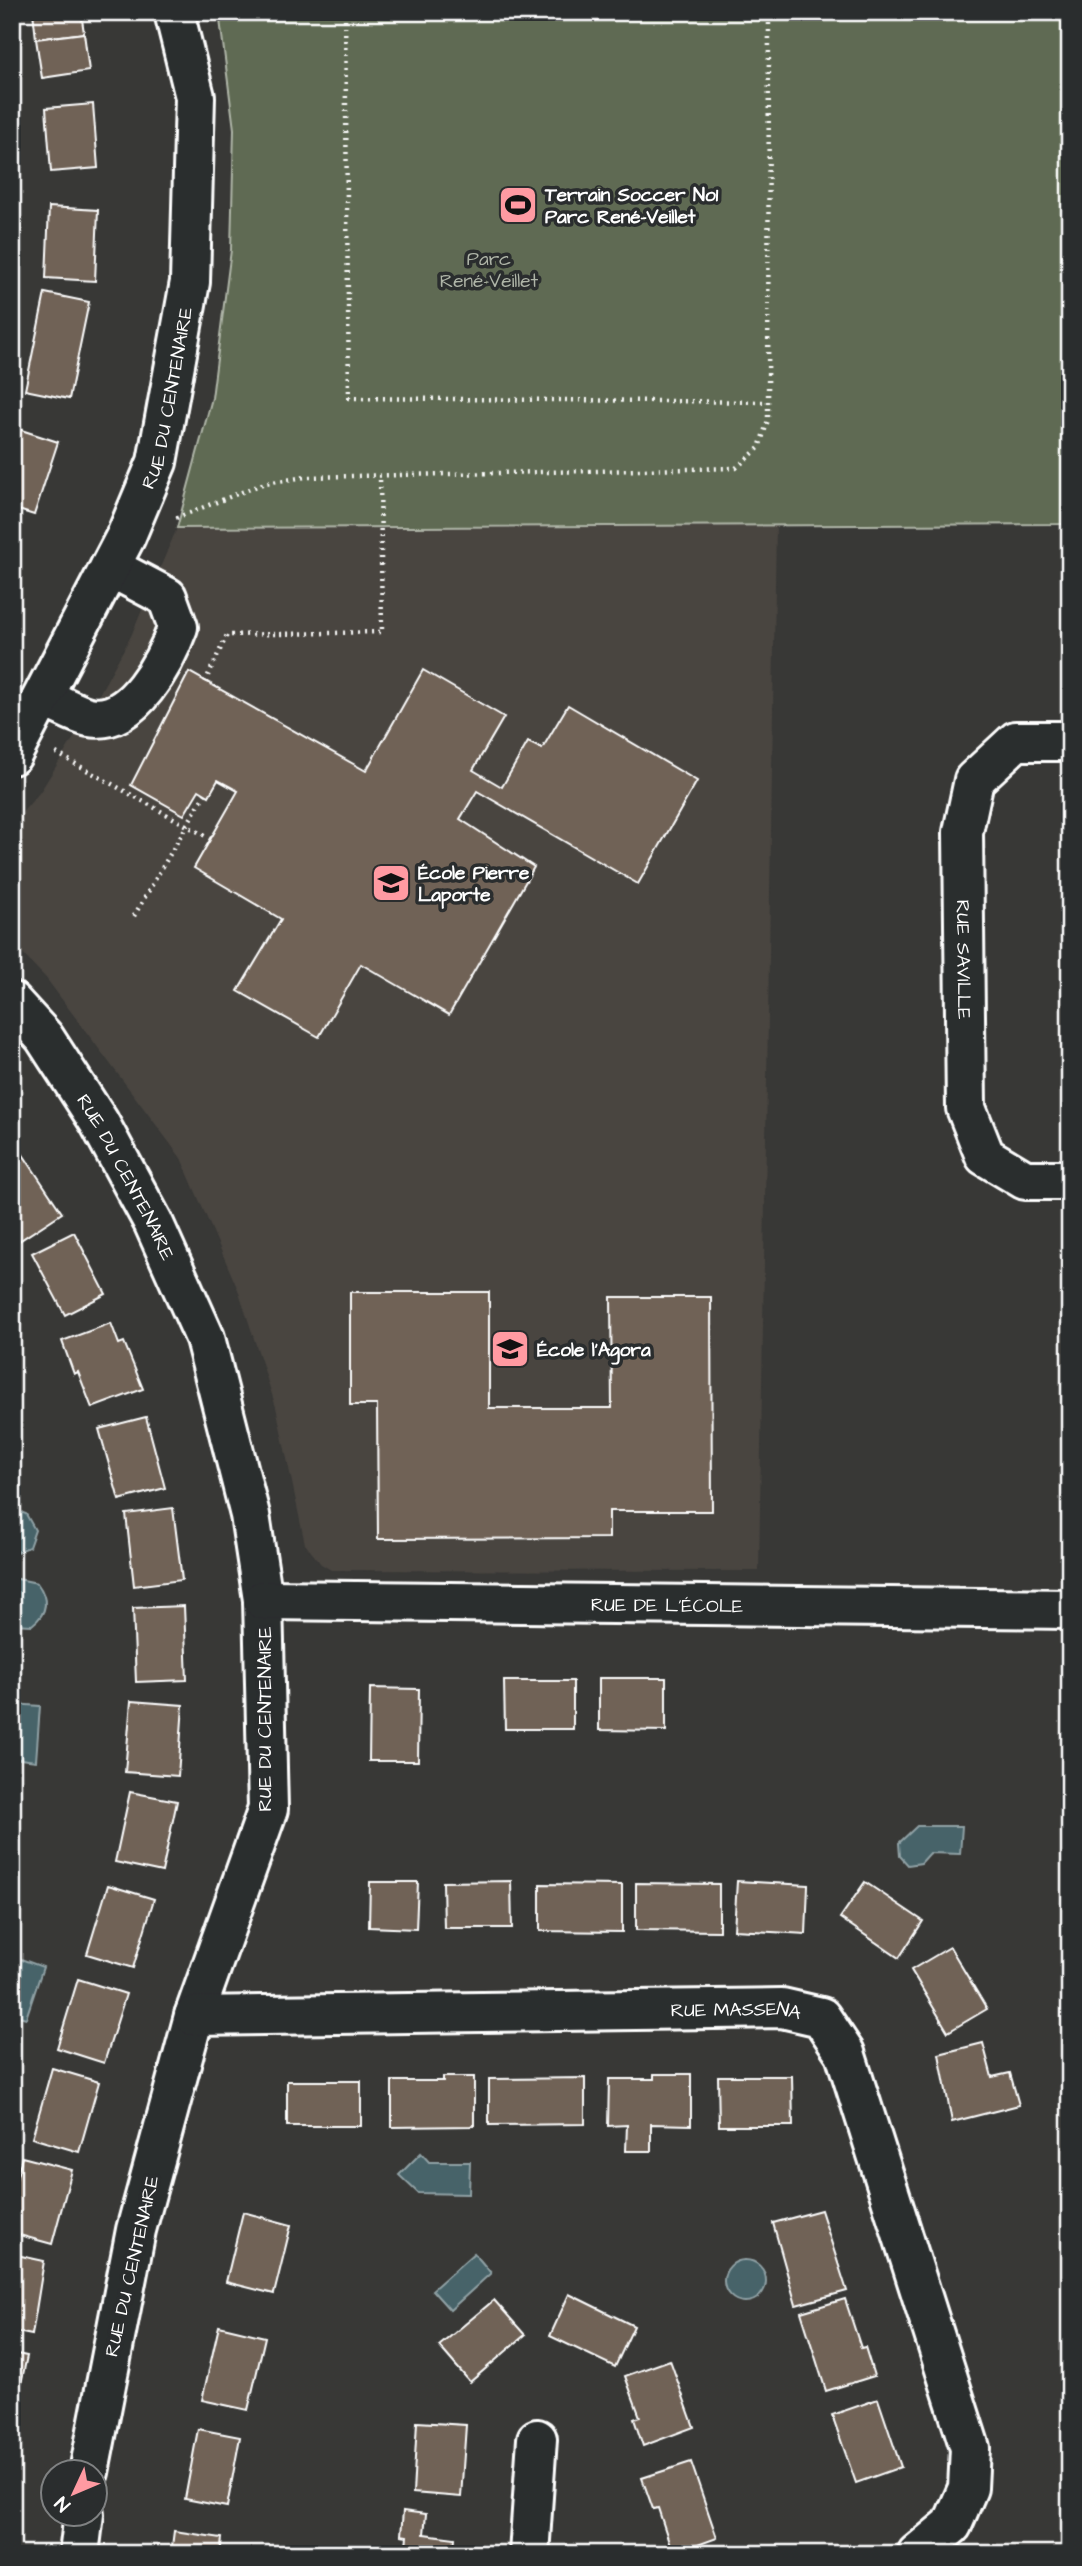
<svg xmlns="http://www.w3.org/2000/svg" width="1082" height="2566" viewBox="0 0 1082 2566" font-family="'Architects Daughter',sans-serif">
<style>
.built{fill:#494540}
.green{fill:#5f6b52;stroke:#afb5a8;stroke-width:2}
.water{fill:#466369;stroke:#90a1a5;stroke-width:2}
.building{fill:#706257;stroke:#fff;stroke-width:2}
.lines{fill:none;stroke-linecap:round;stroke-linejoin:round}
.minor-casing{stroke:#fff;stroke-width:44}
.path{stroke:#fff;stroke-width:4.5;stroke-dasharray:2 5;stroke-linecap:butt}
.minor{stroke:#2a2d2e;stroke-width:38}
.labels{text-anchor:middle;stroke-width:7;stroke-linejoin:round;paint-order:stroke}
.poi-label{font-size:19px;font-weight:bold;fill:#fff;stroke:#2a2d2e;text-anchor:start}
.park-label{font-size:19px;fill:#afb5a8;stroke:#2a2d2e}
.street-label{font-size:19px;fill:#fff;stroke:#2a2d2e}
</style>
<rect width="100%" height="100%" fill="#383836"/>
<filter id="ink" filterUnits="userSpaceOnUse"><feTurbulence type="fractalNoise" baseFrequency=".0143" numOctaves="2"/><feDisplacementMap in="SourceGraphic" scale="14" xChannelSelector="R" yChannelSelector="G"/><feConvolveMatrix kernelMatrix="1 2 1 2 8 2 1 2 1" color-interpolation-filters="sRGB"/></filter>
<g filter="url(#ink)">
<path class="built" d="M776,525l-17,1046 -428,-1 -10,-6 -16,-20 -29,-137 -37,-115 -58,-134 -136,-181 -33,-34v-119l28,-32 45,-72 46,-84 46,-108z"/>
<path class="green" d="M219,12h851v512l-893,4 35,-130 19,-148 3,-121z"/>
<g class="water">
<path d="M12,1509l14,5 9,16 -6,17 -17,7z"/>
<path d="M18,1579l19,4c12,16 11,30 -5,42l-20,-1v-43z"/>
<path d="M13,1704l27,2 -4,55 -24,-3z"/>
<path d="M917,1826h45l-2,28 -30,-1 -9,10 -13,2 -8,-9 -1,-13z"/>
<path d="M18,1958l25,9 -17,51 -14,-4v-37z"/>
<path d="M421,2153l8,9h41l-1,32 -51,-1 -19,-18z"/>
<path d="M474,2253l17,20 -41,37 -18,-20z"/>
<circle cx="745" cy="2281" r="21"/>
</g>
<g class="building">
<path d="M33,12h48l3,21 -48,6z"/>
<path d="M84,33l5,38 -47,7 -6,-39z"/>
<path d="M93,104l5,64 -47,4 -5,-64z"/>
<path d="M49,207l49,3 -3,71 -49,-3z"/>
<path d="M45,293l44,9 -20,97 -44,-9z"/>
<path d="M12,427l46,15 -24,73 -22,-7z"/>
<path d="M423,670l81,47 -31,53 29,17 26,-45 14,7 26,-44 129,76 -59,103 -161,-93 -17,28 74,48 -85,148 -88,-51 -42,73 -81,-46 43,-72 -87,-51 44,-77 -20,-11 -9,16 -10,-6 -15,25 -53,-30 58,-113 177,99z"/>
<path d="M20,1150l42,63 -43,28 -7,-11v-75z"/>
<path d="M74,1232l32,62 -41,21 -33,-62z"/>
<path d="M350,1292h139v116h123l-1,-111h100l1,214h-103v27l-231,1 -1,-134h-27z"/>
<path d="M111,1323l8,21 5,-2 19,47 -51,19 -14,-36 -4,2 -12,-33z"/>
<path d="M146,1417l19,71 -46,12 -20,-71z"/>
<path d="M173,1508l9,72 -48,6 -8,-72z"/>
<path d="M184,1606l3,74 -51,2 -3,-74z"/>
<path d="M599,1678h67v53l-67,-1z"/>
<path d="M504,1681h69v48h-68z"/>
<path d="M370,1688l49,1 -1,72h-49z"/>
<path d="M131,1701l52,4 -5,71 -53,-4z"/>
<path d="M130,1792l47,9 -15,71 -47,-10z"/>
<path d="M511,1881l1,47h-68l-1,-46z"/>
<path d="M737,1881l71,4 -2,49 -72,-4z"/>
<path d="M370,1882h48l-2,47 -47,-2z"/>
<path d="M865,1882l58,39 -24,37 -59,-40z"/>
<path d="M636,1883l83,1v47l-83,-1z"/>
<path d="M540,1884l82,1v47l-82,-1z"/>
<path d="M108,1885l46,14 -21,69 -46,-14z"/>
<path d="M950,1947l37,62 -39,23 -37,-62z"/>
<path d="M78,1979l48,15 -22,69 -47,-15z"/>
<path d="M983,2043l9,34 18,-4 9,32 -67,17 -13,-68z"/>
<path d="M52,2068l47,14 -20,70 -47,-14z"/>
<path d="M654,2074h37v51l-40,-1v27h-25l1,-26 -19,1 1,-47h45z"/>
<path d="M718,2076h74l1,50h-74z"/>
<path d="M443,2077h31v49l-82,1v-46h51z"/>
<path d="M585,2078v46l-96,1v-46z"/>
<rect x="287" y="2081" width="74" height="45"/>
<path d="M22,2157l50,13 -20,74 -40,-11v-37z"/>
<path d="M821,2210l26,81 -51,14 -23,-82z"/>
<path d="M243,2212l48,13 -17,69 -48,-12z"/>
<path d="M12,2254l32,7 -12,74 -20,-4z"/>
<path d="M569,2294l65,32 -19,41 -65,-31z"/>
<path d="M845,2299l16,49 4,-1 9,29 -48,15 -25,-79z"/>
<path d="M494,2300l31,35 -55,47 -31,-36z"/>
<path d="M219,2326l46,11 -17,73 -46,-10z"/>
<path d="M12,2353l15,3 -15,70z"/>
<path d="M670,2360l24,67 -51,19 -9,-27 6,-2 -15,-41z"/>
<path d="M878,2399l23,68 -45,16 -24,-68z"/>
<path d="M417,2422l49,3 -5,72 -48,-4z"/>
<path d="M198,2429l42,8 -13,70 -42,-8z"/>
<path d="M691,2462l26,76 -44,16 -15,-46 -5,1 -11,-31z"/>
<path d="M403,2511l23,3 -2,20 31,4 -2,16h-48l2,-18 -6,-1z"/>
<path d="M174,2531l48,7 -2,16h-49z"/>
</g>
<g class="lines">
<g class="minor-casing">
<g id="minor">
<path d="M44,698c14,5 31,16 45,19 44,9 77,-57 89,-90l-11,-30 -57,-30"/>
<path id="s1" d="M1070,741h-54l-42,39 -11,52 3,276 19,48 40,24h45"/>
<path id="s2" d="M12,755l114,-219 31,-74 33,-180 5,-185 -21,-85"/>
<path id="s3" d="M12,1002l32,35 55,85 54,100 52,116 45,177 13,85 5,209 -74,207 -58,214 -47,242"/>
<path id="s4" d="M263,1600l807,9"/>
<path id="s5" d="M194,2016l588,-8 39,9 24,36 125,395 -2,40 -16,37 -35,29"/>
<path d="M79,2554l5,-40"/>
<path d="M529,2554l8,-115"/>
</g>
</g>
<g class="path">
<path d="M345,12l4,386 419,4"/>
<path d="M176,518l89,-35 41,-6 430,-9 23,-20 9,-28 1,-408"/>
<path d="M205,682l22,-47 155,-3 -2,-156"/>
<path d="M56,753l155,86"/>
<path d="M134,916l71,-122"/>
</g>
<use href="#minor" class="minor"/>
</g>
</g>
<defs>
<g id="stadium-square" transform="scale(2.0125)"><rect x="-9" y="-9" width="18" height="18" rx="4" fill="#ff9aa2" stroke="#2a2d2e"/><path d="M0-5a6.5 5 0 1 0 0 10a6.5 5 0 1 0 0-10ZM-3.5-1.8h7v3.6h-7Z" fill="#111"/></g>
<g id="school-square" transform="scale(2.0125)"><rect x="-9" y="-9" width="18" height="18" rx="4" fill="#ff9aa2" stroke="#2a2d2e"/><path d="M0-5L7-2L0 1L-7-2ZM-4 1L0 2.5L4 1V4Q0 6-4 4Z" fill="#111"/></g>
</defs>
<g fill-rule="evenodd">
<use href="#stadium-square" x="518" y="205"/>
<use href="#school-square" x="391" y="883"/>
<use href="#school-square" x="510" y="1349"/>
</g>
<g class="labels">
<g class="poi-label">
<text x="545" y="201">Terrain Soccer No1<tspan x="545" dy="22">Parc René-Veillet</tspan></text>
<text x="418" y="879">École Pierre<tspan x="418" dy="22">Laporte</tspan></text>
<text x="537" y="1356">École l'Agora</text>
</g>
<g class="park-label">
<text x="489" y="265">Parc<tspan x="489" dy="22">René-Veillet</tspan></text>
</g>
<g class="street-label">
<text dy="7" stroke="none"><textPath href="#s2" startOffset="392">RUE DU CENTENAIRE</textPath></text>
<text dy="7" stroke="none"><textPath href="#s1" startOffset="292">RUE SAVILLE</textPath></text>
<text dy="7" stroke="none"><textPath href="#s3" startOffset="210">RUE DU CENTENAIRE</textPath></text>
<text dy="7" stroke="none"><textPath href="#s4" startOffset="404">RUE DE L'ÉCOLE</textPath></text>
<text transform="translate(264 1719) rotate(-90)" y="7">RUE DU CENTENAIRE</text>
<text dy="7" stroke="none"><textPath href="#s5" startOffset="542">RUE MASSENA</textPath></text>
<text transform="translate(131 2266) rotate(-77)" y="7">RUE DU CENTENAIRE</text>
</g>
</g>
<rect width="1082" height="2566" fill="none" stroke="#2a2d2e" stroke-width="42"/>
<rect x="21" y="21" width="1040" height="2524" fill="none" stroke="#fff" stroke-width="2.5" filter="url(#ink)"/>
<g transform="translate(74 2493) rotate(226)"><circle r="33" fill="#2a2d2e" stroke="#7f8182" stroke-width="2"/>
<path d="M0-5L12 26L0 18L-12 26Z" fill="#ff9aa2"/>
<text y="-10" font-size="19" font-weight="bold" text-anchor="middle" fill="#ffffff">N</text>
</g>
</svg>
